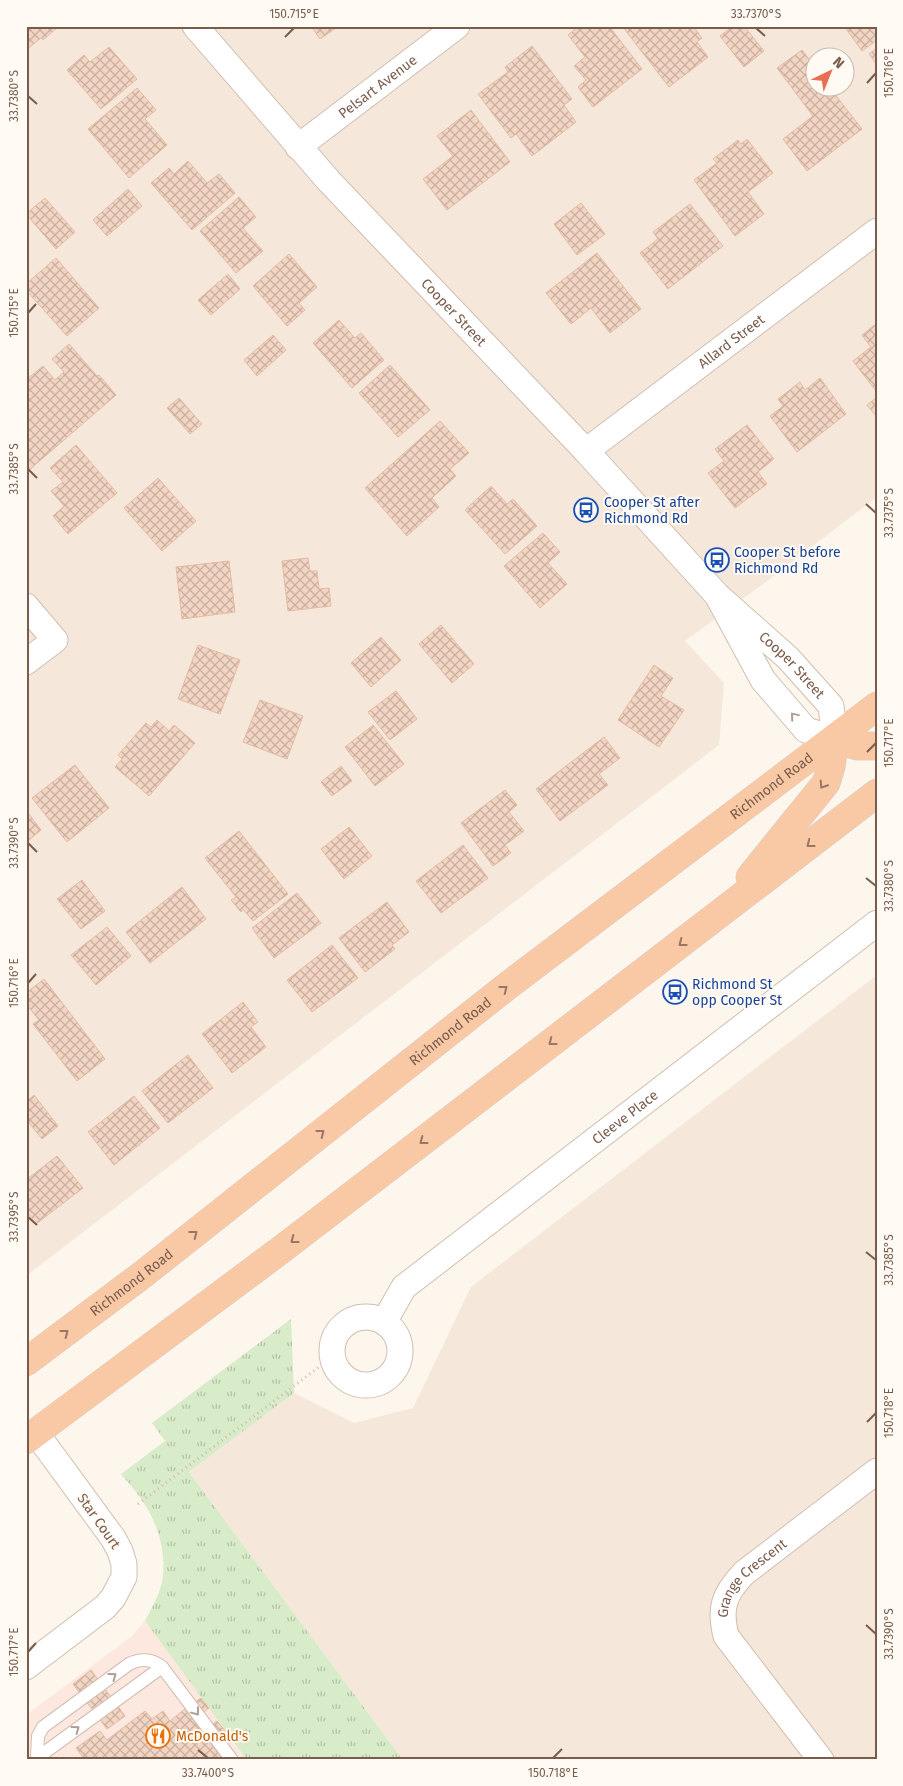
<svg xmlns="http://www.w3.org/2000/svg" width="903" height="1786" viewBox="0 0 903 1786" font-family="'Fira Sans',sans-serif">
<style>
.residential{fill:#f5e8da;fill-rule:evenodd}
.commercial{fill:#fde8e0}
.park{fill:url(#park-tufts)}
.building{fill:url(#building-cross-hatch);stroke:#e6bba3}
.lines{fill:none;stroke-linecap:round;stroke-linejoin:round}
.service-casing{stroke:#d1beb0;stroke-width:14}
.minor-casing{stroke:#d1beb0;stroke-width:27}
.trunk-casing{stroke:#dad1cd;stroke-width:29}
.path{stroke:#d9b8a5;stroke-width:3;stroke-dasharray:1 4;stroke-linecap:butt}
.service{stroke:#fff;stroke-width:12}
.minor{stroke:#fff;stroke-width:25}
.trunk{stroke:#f9c8a4;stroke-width:28}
.oneway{stroke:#af9d94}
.oneway2{stroke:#9a7763}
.ticks{fill:none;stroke:#7a5c4d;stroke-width:2}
.labels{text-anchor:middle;stroke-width:4;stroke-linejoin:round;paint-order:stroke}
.street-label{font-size:14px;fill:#7a5c4d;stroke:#fffaf3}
.transit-label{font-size:14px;fill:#164399;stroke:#fffaf3;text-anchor:start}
.food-label{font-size:14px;fill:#c56008;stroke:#fffaf3;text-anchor:start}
.neatline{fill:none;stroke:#7a5c4d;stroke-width:2}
.ticks-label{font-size:12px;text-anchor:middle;fill:#7a5c4d}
</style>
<defs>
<pattern id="park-tufts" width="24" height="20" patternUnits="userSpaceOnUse" patternTransform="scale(1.25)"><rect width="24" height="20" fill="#d8ecc9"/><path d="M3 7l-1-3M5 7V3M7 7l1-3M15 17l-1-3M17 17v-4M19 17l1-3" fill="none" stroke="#b4c2a5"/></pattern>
<pattern id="building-cross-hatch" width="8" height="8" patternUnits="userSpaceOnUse" patternTransform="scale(1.25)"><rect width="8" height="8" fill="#f3d5c3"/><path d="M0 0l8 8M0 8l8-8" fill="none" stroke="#cab0a1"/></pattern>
</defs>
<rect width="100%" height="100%" fill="#fdf6ec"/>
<g class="residential">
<path d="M26,26h851v471l-118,90 -74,54 39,42 -5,62 -693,531zM816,58h30v30h-30z"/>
<path d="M877,975v785h-474l-214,-288 105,-79 60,30 59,-15 58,-121z"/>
</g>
<path class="commercial" d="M145,1621l102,139h-221v-45l106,-79z"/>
<path class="park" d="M291,1319l3,74 -105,79 214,288h-156l-102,-139c6,-12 14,-25 17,-39 5,-25 -3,-56 -17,-77 -6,-11 -16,-21 -24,-31l44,-33 -13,-18z"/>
<g class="building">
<path d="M26,26h33l-16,14 -2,-2 -15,12z"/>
<path d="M311,26h28l-19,13z"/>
<path d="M579,26h30l33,43 -49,38 -15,-20 8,-7 -12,-14 11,-9 -17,-22z"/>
<path d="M622,26h71l9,12 -5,4 11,15 -39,30z"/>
<path d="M733,26h11l20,25 -20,16 -24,-31z"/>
<path d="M844,26h33v14l-15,11z"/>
<path d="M532,46l40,53 -8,6 12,17 -44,34 -16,-22 -5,4 -33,-44 30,-22 -3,-5z"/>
<path d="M109,47l28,32 -36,30 -34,-39 17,-15 6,7z"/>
<path d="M877,48v17l-8,-11z"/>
<path d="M802,50l14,18v20h14l32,41 -55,42 -24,-32 30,-23 -36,-48z"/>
<path d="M137,88l19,22 -11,9 22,26 -38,33 -41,-49z"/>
<path d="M471,110l39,52 -63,48 -24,-31 30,-23 -16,-20z"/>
<path d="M747,139l26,34 -25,19 16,22 -29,22 -41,-56 23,-17 -4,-4 25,-19 3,4z"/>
<path d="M188,161l19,22 12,-9 16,19 -43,37 -41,-47 18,-15 5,6z"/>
<path d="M128,189l14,17 -35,30 -14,-16z"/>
<path d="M239,197l17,20 -13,11 20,23 -27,22 -36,-42z"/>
<path d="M45,198l30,34 -19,17 -30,-35z"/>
<path d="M581,203l24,31 -28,21 -23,-31z"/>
<path d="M690,204l33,42 -55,43 -28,-36 18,-14 -5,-7z"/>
<path d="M597,253l44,56 -31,24 -19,-25 -20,16 -25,-31z"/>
<path d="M289,254l28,33 -18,16 6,7 -18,16 -34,-40z"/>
<path d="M56,258l43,50 -32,28 -41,-46v-6z"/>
<path d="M228,274l12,15 -29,26 -13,-15z"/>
<path d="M339,320l16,18 6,-5 23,27 -32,28 -39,-45z"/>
<path d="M877,323v67l-1,1 -23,-30 18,-14 -9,-12z"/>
<path d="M273,335l13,15 -29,26 -13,-16z"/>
<path d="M69,344l28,32 2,-1 17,20 -88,76 -2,-2v-75l4,-3 -4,-3v-8l17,-14 12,14 9,-8 -12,-13z"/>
<path d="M390,365l40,45 -32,27 -39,-44z"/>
<path d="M820,378l26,36 -49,38 -27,-36 13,-10 -5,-7 22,-17 5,8z"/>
<path d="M877,397v20l-10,-12z"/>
<path d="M179,398l23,26 -12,10 -23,-26z"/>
<path d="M440,421l29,32 -19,16 6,7 -24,22 7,9 -32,29 -42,-48z"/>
<path d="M747,425l27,34 -16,13 9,12 -32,24 -27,-35 16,-12 -9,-12z"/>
<path d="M76,445l41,48 -49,41 -15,-18 11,-10 -13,-15 12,-9 -13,-14z"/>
<path d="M158,478l38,43 -34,30 -38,-43z"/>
<path d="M491,486l16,18 6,-5 24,27 -32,28 -40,-44z"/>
<path d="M543,533l17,19 -12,11 19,21 -27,24 -36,-42z"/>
<path d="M308,558l2,13h7l2,18 10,-1 2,18 -43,5 -6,-50z"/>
<path d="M229,561l6,51 -53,7 -6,-52z"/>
<path d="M441,625l33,39 -22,19 -33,-39z"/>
<path d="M381,637l20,23 -30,27 -20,-24z"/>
<path d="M198,645l42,15 -20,54 -42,-15z"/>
<path d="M654,665l19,13 -12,18 23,14 -25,37 -41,-27z"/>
<path d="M396,691l21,28 -27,21 -22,-28z"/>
<path d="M260,700l43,16 -16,43 -44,-17z"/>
<path d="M157,720l12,11 5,-6 21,18 -46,53 -34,-29 7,-8 -4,-4 28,-32 5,4z"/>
<path d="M373,725l31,39 -29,22 -30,-39z"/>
<path d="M604,737l16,21 -21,16 9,11 -48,36 -24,-32z"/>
<path d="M75,765l34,43 -42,34 -35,-44z"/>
<path d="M341,766l11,15 -20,15 -11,-14z"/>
<path d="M505,790l12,15 -8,7 15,19 -19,14 6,8 -18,13 -32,-43z"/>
<path d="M26,810l15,20 -12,10 -3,-3z"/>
<path d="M349,827l23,29 -28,23 -23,-30z"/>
<path d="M239,831l49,63 -35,27 -10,-12 -2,3 -10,-12 5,-3 -31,-39z"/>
<path d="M463,845l25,33 -47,35 -25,-32z"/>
<path d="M82,880l23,31 -24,18 -24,-30z"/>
<path d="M182,887l24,32 -56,44 -24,-31z"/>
<path d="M297,893l24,30 -47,35 -22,-30z"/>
<path d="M387,902l22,30 -17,13 3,4 -30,23 -26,-34z"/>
<path d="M107,927l24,29 -35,29 -25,-30z"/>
<path d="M332,945l26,33 -46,34 -25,-32z"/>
<path d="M44,979l61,80 -28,22 -44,-57 6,-4 -13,-16v-11z"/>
<path d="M243,1002l15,20 -7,5 15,20 -34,26 -30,-39z"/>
<path d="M188,1055l25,33 -45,35 -26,-32z"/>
<path d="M34,1095l24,31 -16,13 -16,-20v-17z"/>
<path d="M134,1096l26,32 -46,37 -26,-33z"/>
<path d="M57,1156l26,32 -47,36 -10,-13v-31z"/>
<path d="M91,1670l34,46 -18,13 -34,-45z"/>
<path d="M201,1698l8,10 -16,12 -8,-11z"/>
<path d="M185,1709l38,51h-138l-9,-12 24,-17 7,9 38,-29 7,8 11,-8 7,10z"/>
<path d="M217,1721l10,12 -16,11 -9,-12z"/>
</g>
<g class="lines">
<g class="service-casing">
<g id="service">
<path d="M37,1758l125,-91 70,93"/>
<path d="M37,1758l1,-22 5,-9 86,-63c11,-6 23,-5 33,3"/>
</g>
</g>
<g class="minor-casing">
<g id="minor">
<path id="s1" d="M195,26l133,154 258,271 131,144 71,63 43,48 4,33 -29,-9 -43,-50 -46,-85"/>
<path id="s2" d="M298,147l159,-121"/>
<path id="s3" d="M586,451l291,-220"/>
<path d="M26,606l29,34 -29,22"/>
<circle cx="366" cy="1351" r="34"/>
<path id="s4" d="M384,1322l20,-35 473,-364"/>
<path d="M26,1667l79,-60 8,-9 11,-21v-13l-4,-13 -7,-13 -77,-105"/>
<path id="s5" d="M821,1760l-95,-124c-7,-28 -2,-42 18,-63l133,-102"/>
</g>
</g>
<g class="trunk-casing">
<g id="trunk">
<path d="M835,739l22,7h20"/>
<path d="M750,877l76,-94 5,-16 4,-28"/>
<path id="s6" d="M26,1362l116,-87 364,-288 371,-281"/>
<path d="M26,1440l256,-191 595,-456"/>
</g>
</g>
<path class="path" d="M138,1504l181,-137"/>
<use href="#service" class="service"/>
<use href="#minor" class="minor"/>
<use href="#trunk" class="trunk"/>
</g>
<defs><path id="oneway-chevron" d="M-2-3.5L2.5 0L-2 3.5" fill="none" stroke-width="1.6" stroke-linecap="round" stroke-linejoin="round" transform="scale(1.25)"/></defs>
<g class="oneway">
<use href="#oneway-chevron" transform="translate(794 716) rotate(-130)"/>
<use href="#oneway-chevron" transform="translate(113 1676) rotate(-36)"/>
<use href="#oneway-chevron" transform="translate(196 1712) rotate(53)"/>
<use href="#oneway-chevron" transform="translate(76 1729) rotate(-36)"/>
</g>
<g class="oneway2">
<use href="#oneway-chevron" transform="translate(823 785) rotate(123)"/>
<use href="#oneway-chevron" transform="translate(810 844) rotate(142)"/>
<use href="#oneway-chevron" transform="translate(682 943) rotate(143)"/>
<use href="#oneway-chevron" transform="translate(504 989) rotate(-38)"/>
<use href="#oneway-chevron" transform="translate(552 1042) rotate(143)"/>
<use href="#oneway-chevron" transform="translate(321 1133) rotate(-38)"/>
<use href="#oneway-chevron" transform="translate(423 1141) rotate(143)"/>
<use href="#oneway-chevron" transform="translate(194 1234) rotate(-38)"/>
<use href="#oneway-chevron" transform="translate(294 1240) rotate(143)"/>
<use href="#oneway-chevron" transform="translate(65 1333) rotate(-37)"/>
</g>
<path class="ticks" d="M756,28l9,8M285,37l9,-9M867,83l9,-10M28,96l9,8M28,313l8,-9M28,469l9,9M866,504l10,9M867,752l9,-9M28,843l9,9M866,878l10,8M28,983l8,-9M28,1217l9,8M866,1252l10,8M867,1422l9,-9M866,1625l10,9M28,1652l8,-9M198,1750l10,8M553,1758l9,-9"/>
<defs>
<g id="bus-ring" transform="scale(1.25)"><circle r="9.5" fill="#fffaf3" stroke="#1a4fb4" stroke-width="1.5"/><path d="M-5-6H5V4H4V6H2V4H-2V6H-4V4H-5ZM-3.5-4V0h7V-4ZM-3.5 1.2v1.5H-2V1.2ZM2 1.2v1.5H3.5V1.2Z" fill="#1a4fb4"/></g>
<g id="restaurant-ring" transform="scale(1.25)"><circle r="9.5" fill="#fffaf3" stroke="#e8710a" stroke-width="1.5"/><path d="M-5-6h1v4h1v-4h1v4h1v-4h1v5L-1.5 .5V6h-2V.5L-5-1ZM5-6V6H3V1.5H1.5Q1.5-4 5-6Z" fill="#e8710a"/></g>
</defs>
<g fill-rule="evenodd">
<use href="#bus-ring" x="586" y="510"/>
<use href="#bus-ring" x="717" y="560"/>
<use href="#bus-ring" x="675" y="992"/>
<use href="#restaurant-ring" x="158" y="1736"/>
</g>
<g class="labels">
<g class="street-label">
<text dy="5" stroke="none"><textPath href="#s2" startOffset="100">Pelsart Avenue</textPath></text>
<text dy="5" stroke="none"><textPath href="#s1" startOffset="386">Cooper Street</textPath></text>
<text dy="5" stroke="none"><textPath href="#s3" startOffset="182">Allard Street</textPath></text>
<text dy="5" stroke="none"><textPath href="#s1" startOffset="875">Cooper Street</textPath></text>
<text dy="5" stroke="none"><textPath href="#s6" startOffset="942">Richmond Road</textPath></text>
<text dy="5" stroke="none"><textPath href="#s6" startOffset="538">Richmond Road</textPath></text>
<text dy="5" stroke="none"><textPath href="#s4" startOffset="319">Cleeve Place</textPath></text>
<text dy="5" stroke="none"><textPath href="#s6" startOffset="132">Richmond Road</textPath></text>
<text transform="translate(99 1521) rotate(55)" y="5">Star Court</text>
<text dy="5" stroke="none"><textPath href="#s5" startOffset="226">Grange Crescent</textPath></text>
</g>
<g class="transit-label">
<text x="604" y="507">Cooper St after<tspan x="604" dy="16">Richmond Rd</tspan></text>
<text x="734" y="557">Cooper St before<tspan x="734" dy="16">Richmond Rd</tspan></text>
<text x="692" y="989">Richmond St<tspan x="692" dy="16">opp Cooper St</tspan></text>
</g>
<g class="food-label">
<text x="176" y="1741">McDonald's</text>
</g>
</g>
<rect width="903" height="1786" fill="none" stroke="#fffaf3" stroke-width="55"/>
<g transform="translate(830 72) rotate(43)"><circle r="24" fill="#fffaf3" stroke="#cabbb1"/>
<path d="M0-4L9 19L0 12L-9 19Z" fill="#e76f51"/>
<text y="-8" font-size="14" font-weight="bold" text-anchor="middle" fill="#7a5c4d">N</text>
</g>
<rect x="28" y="28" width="848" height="1730" class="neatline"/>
<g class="ticks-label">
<text x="294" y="18">150.715°E</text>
<text x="756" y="18">33.7370°S</text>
<text transform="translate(889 73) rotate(-90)" y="4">150.716°E</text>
<text transform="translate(14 96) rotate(-90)" y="4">33.7380°S</text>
<text transform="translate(14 313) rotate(-90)" y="4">150.715°E</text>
<text transform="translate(14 469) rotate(-90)" y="4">33.7385°S</text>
<text transform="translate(889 513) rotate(-90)" y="4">33.7375°S</text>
<text transform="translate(889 743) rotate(-90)" y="4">150.717°E</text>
<text transform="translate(14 843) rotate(-90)" y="4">33.7390°S</text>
<text transform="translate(889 886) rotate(-90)" y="4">33.7380°S</text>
<text transform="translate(14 983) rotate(-90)" y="4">150.716°E</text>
<text transform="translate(14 1217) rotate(-90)" y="4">33.7395°S</text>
<text transform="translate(889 1260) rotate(-90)" y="4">33.7385°S</text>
<text transform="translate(889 1413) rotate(-90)" y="4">150.718°E</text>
<text transform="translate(889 1634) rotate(-90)" y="4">33.7390°S</text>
<text transform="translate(14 1652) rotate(-90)" y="4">150.717°E</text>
<text x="208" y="1777">33.7400°S</text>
<text x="553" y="1777">150.718°E</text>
</g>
</svg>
